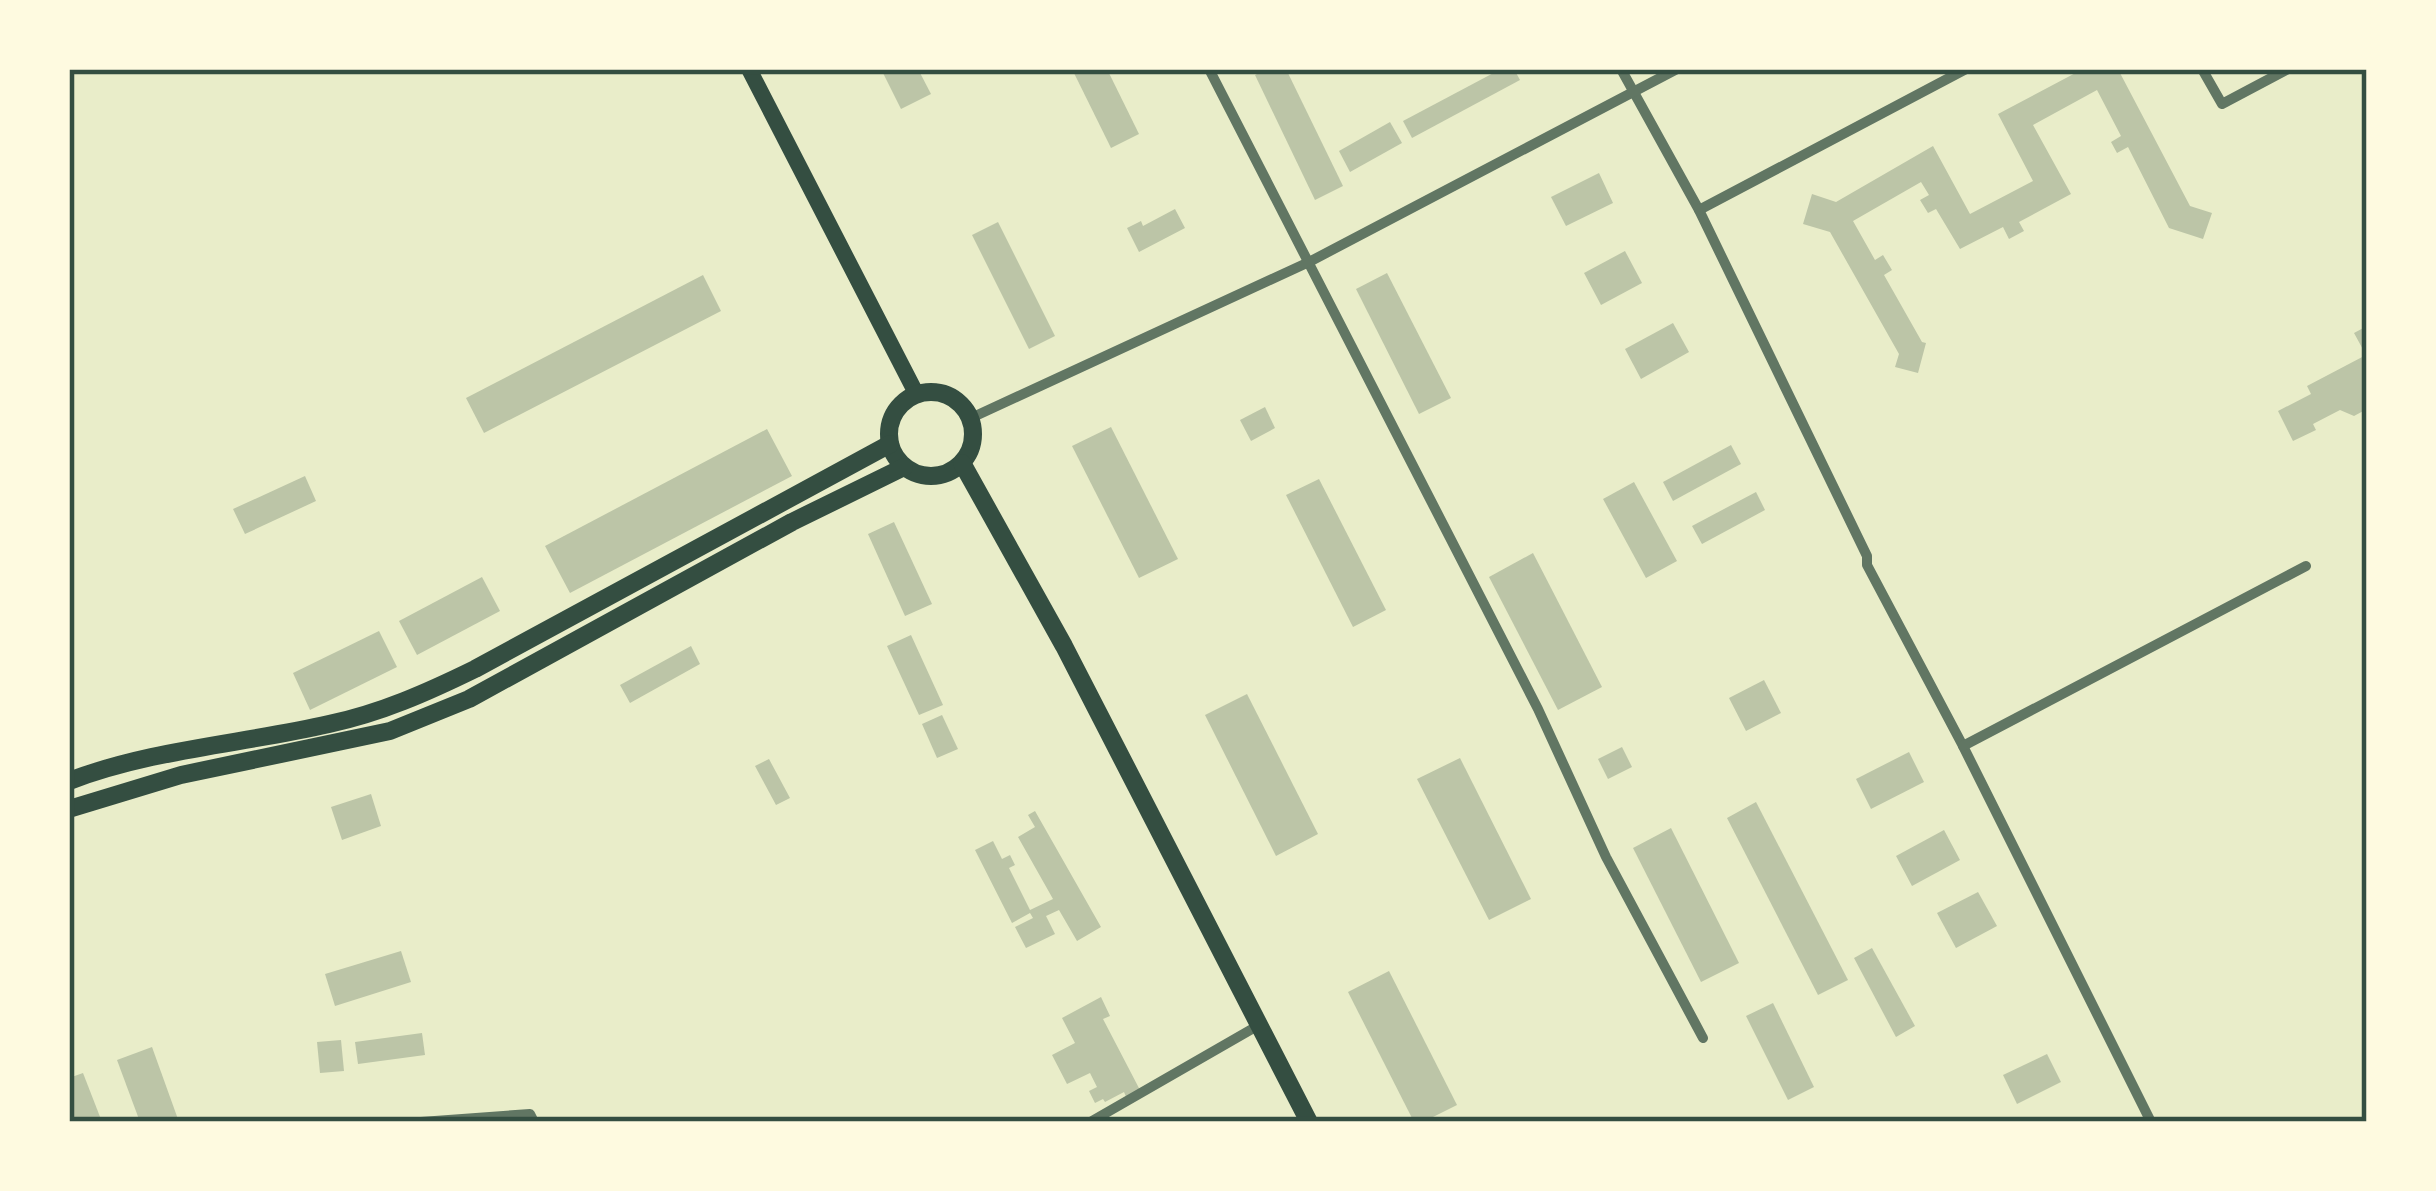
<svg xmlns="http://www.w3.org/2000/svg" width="2436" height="1191" viewBox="0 0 2436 1191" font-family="Spectral,serif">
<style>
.building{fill:#bcc5a7}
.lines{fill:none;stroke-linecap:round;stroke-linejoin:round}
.minor{stroke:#617663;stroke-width:10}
.secondary{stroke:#344e41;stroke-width:16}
.primary{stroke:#344e41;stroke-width:18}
.neatline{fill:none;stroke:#344e41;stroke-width:4.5}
</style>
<rect width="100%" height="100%" fill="#e9edc9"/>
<g class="building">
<path d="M881,69h37l13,25 -30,15z"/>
<path d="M1072,69h35l32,65 -28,14z"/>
<path d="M1267,69h19l57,117 -28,14 -60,-125z"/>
<path d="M1501,69h13l6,11 -108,58 -9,-17z"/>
<path d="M2083,69h38l-1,4 70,133 22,7 -9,26 -34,-11 -41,-81 -11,6 -6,-11 10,-6 -24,-46 -64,35 38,69 -52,28 5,9 -15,8 -6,-12 -43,22 -24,-40 -8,4 -8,-13 9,-5 -8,-13 -68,39 22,39 8,-5 9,15 -8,5 38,67 4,1 -8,30 -23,-6 4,-13 -69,-122 -27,-8 9,-30 24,8 97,-56 37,68 63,-33 -35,-67z"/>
<path d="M1390,122l12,21 -52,29 -11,-21z"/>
<path d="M1599,173l14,30 -47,23 -15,-29z"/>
<path d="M1175,209l10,19 -46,24 -12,-24 14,-7 2,5z"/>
<path d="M998,222l57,114 -26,13 -57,-114z"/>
<path d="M1625,251l17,32 -41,22 -17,-32z"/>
<path d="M1387,273l64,125 -32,16 -63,-125z"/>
<path d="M703,275l18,36 -237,122 -18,-35z"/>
<path d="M1673,323l16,29 -48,27 -16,-30z"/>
<path d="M2367,326v83l-13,7 -14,-6 -27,14 3,6 -23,11 -15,-30 33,-17 -4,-8 59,-31 -12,-22z"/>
<path d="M1265,407l10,21 -24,13 -11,-21z"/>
<path d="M1111,427l67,132 -39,19 -67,-132z"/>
<path d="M767,429l25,47 -222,117 -25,-47z"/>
<path d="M1731,445l10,19 -68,37 -10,-19z"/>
<path d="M305,476l11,25 -71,33 -12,-25z"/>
<path d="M1319,479l67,131 -33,17 -67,-132z"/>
<path d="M1634,482l43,79 -31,17 -43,-79z"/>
<path d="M1756,492l9,18 -63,34 -10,-18z"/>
<path d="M894,522l38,82 -27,12 -37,-82z"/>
<path d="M1533,553l69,134 -44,23 -69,-133z"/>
<path d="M482,577l18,34 -83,44 -18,-34z"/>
<path d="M379,631l18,36 -87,43 -17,-37z"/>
<path d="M911,635l32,70 -24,10 -32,-69z"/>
<path d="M691,646l9,18 -70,39 -10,-18z"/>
<path d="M1764,680l17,33 -35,18 -17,-33z"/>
<path d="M1247,694l71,140 -42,22 -71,-141z"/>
<path d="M942,715l16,34 -21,9 -15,-34z"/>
<path d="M1622,747l10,20 -24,12 -10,-20z"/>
<path d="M1909,752l15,30 -53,27 -15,-30z"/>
<path d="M1460,758l71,141 -42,21 -72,-141z"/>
<path d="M769,759l21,39 -14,7 -21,-39z"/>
<path d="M371,794l10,32 -39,14 -11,-33z"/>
<path d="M1756,802l92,178 -30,15 -91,-177z"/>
<path d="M1035,811l66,116 -24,14 -18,-31 -13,6 9,18 -29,14 -11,-21 18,-9 -3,-5 -18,10 -37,-73 18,-9 9,18 8,-4 5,10 -6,3 21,42 23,-11 -35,-62 17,-10 -7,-12z"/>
<path d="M1671,828l68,135 -38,19 -68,-134z"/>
<path d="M1944,830l16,30 -48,26 -16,-30z"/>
<path d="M1978,892l19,34 -41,22 -19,-35z"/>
<path d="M1872,948l43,78 -19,11 -42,-79z"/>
<path d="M401,951l10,31 -76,24 -10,-32z"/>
<path d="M1389,971l68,134 -34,17h-9l-66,-130z"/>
<path d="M1101,997l9,19 -7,3 38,73 -14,7 -3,-7 -19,10 -2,-3 -8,4 -6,-12 8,-4 -7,-14 -23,11 -15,-29 23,-12 -13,-25z"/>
<path d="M1773,1003l41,84 -26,13 -42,-84z"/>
<path d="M422,1033l3,22 -67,9 -3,-22z"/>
<path d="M341,1040l3,31 -24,2 -3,-31z"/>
<path d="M152,1047l27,75h-39l-23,-62z"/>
<path d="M2047,1054l14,28 -44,22 -14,-29z"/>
<path d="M83,1073l19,49h-33v-44z"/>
</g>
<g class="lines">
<g class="minor">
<path d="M1209,69l329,640 68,148 97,181"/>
<path d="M1621,69l78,141 168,346v9l96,181 188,376"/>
<path d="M2202,69l20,35 66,-35"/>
<path d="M1699,210l267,-141"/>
<path d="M971,418l338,-156 368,-193"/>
<path d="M1963,746l343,-180"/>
<path d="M1092,1121l167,-96"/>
<path d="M421,1122l109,-8 4,8"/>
</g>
<path class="secondary" d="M749,69l168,326"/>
<g class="primary">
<circle cx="931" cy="434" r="42"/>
<path d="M962,463l102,183 245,476"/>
<path d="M69,781c84,-32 173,-37 260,-57 52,-11 99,-32 146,-55l415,-225"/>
<path d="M69,809l112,-34 209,-44 79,-32 323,-177 112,-55"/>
</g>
</g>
<rect width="2436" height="1191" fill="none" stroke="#fefae0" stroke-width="144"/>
<rect x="72" y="72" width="2292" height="1047" class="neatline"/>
</svg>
